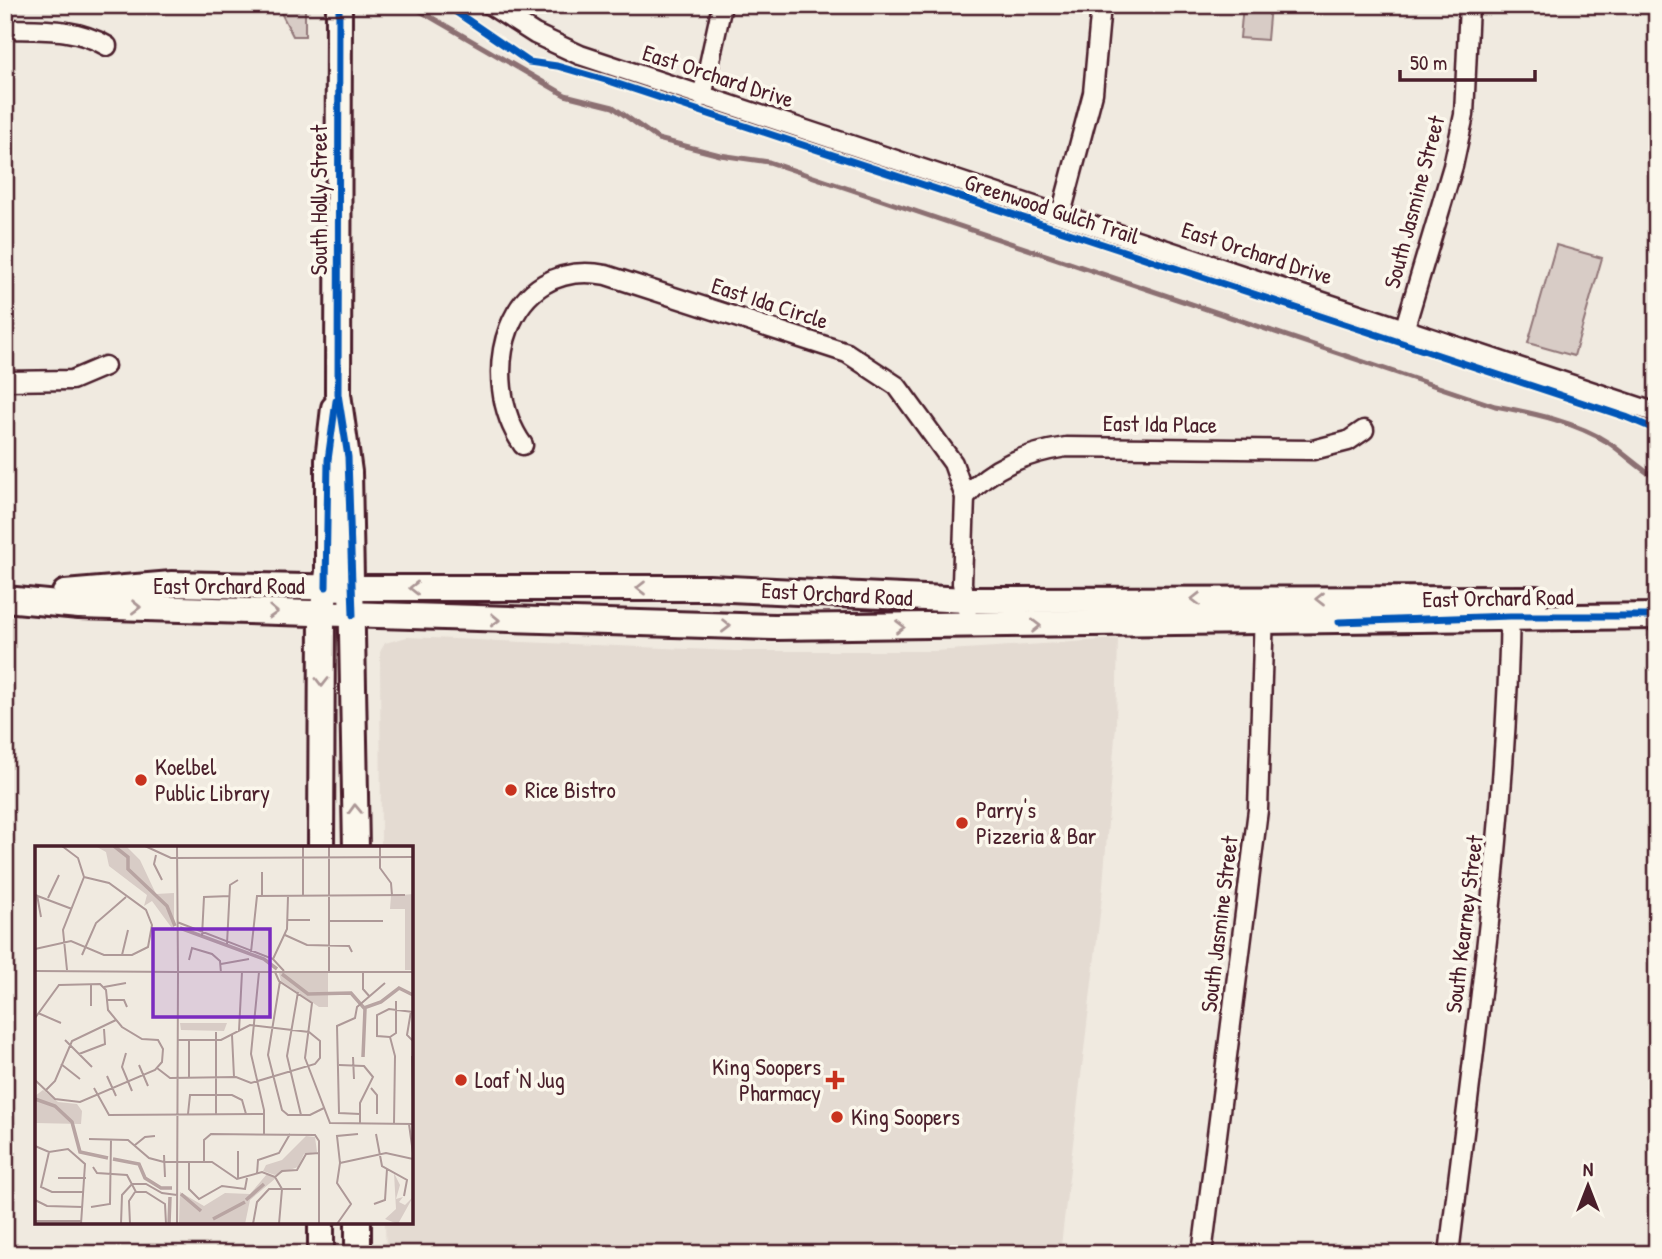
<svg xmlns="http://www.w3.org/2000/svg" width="1662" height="1259" viewBox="0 0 1662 1259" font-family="'Patrick Hand',sans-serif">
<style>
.built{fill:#e4dbd2}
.green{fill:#d8ccc6;stroke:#917678;stroke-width:2}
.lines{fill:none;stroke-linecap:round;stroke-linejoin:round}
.stream{stroke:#8c6f72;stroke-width:5}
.street-casing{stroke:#4a1f2b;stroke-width:23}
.secondary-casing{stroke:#4a1f2b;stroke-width:30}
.street{stroke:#fbf7ec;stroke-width:18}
.secondary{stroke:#fbf7ec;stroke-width:24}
.cycleway-casing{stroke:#fbf7ec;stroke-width:11}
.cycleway{stroke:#0057b8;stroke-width:7}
.oneway{stroke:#ab9695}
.poi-dot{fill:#c8321e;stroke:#fbf7ec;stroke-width:2.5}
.labels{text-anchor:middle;stroke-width:7;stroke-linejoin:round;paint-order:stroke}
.street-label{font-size:23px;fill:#4a1f2b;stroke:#fbf7ec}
.poi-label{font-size:23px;fill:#4a1f2b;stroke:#fbf7ec;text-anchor:start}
.inset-river{fill:none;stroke:#b8a4a2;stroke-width:3.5}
.inset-road{fill:none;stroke:#ae9998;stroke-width:2}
.view{fill:#7b2cbf;fill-opacity:0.15;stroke:#7b2cbf;stroke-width:3.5}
.inset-edge{fill:none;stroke:#4a1f2b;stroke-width:3.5}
</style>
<rect width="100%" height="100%" fill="#f0eae0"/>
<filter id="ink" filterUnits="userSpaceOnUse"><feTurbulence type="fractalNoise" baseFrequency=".0143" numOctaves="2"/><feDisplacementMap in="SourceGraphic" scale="14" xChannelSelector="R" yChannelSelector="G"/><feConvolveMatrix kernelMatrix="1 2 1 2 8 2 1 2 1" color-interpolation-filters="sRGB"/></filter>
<g filter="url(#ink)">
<path class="built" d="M407,637l328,14h199l184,-12 -2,86 -14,172 -42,357h-674l-1,-32h26v-374h-30l-1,-196 5,-9z"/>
<g class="green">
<path d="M277,5h28v31h-12z"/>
<path d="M1243,5h27l-3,35 -27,-2z"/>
<path d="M1556,245l46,13 -28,98 -46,-13z"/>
</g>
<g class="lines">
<path class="stream" d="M410,5l155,90 48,12 45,32 62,16 49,7 726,244c38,7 81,16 114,37 16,11 30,25 48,36"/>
<g class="street-casing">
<g id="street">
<path d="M490,5l45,29 45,21 1077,358"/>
<path d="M5,29c36,1 69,-2 102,17"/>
<path d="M702,97l20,-92"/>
<path d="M1061,214l32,-121 8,-88"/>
<path d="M1405,327l48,-161 11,-51 5,-110"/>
<path d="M5,381l67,-1 33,-14"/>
<path d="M523,445c-47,-66 -18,-189 83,-170l241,78 50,33 56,77 12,34 -3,86 5,27"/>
<path d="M965,497c27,-31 62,-44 101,-50l247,3 35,-9 16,-11"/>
<path d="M1202,1254l56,-444 6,-200"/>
<path d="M1449,1254c26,-216 58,-431 61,-648"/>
</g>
</g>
<g class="secondary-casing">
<g id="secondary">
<path d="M339,5l-1,389 11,78 7,376"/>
<path d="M65,593l107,-9 179,4h358l258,12 569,-1"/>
<path d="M5,599l74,7 695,21 883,-11"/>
<path d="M321,848l1,-234 6,-42v-112l6,-52"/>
<path d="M358,1222v32"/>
<path d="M321,1254v-32"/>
</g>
</g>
<use href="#street" class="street"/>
<use href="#secondary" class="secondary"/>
<g class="cycleway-casing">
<g id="cycleway">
<path d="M339,5l-1,389 10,63 5,158"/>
<path d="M446,5l83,57 28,4 52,15 1017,336 31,13"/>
<path d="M326,587l2,-127 8,-59"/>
<path d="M1339,622l171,-6h147"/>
</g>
</g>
<use href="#cycleway" class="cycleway"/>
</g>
<defs><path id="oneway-chevron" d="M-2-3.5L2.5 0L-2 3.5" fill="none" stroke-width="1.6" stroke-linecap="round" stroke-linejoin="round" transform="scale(1.75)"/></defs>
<g class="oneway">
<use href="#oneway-chevron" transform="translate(414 588) rotate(-180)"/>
<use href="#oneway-chevron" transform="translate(641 588) rotate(-180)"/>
<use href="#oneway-chevron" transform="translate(1196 599) rotate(180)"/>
<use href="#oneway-chevron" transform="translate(1320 599) rotate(-180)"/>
<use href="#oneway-chevron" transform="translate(136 607) rotate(1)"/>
<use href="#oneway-chevron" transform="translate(273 612) rotate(2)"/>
<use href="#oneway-chevron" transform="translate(495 620) rotate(2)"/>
<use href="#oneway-chevron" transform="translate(726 626) rotate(1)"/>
<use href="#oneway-chevron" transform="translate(1036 626) rotate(-1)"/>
<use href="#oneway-chevron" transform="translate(900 627)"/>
<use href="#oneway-chevron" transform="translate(322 682) rotate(90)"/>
<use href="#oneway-chevron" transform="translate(355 809) rotate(-92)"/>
</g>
</g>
<g class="poi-dot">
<circle cx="141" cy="780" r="7"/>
<circle cx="511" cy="790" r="7"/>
<circle cx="962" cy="823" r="7"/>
<circle cx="461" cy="1080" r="7"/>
<path d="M831.5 1069.5h7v7h7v7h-7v7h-7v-7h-7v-7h7z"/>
<circle cx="837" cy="1117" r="7"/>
</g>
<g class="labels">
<g class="street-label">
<text transform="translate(718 76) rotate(18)" y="8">East Orchard Drive</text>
<text transform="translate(319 200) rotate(-90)" y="8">South Holly Street</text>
<text transform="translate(1414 202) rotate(-75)" y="8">South Jasmine Street</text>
<text transform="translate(1052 209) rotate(18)" y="8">Greenwood Gulch Trail</text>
<text transform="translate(1257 253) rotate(18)" y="8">East Orchard Drive</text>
<text transform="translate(770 303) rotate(18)" y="8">East Ida Circle</text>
<text transform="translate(1160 424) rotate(1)" y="8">East Ida Place</text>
<text x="229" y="594">East Orchard Road</text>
<text transform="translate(837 594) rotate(3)" y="8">East Orchard Road</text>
<text transform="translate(1498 598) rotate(-1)" y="8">East Orchard Road</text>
<text transform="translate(1219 924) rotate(-83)" y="8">South Jasmine Street</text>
<text transform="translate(1464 924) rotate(-83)" y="8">South Kearney Street</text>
</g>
<g class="poi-label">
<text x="155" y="775">Koelbel<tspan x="155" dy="26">Public Library</tspan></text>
<text x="525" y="798">Rice Bistro</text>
<text x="976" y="818">Parry's<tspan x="976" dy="26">Pizzeria &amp; Bar</tspan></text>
<text x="821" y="1075" text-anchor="end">King Soopers<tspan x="821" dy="26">Pharmacy</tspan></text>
<text x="475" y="1088">Loaf 'N Jug</text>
<text x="851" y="1125">King Soopers</text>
</g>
</g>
<g transform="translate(35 846)">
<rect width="378" height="378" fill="#f0eae0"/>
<path d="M91,0l14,14 16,34 18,-1v38l-22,-30 -8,5 3,-11 -38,-29 -3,-14 -9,-5z" fill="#d8ccc6"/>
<path d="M378,48v76h-8v-61h-15l1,-13zM244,127h49v34h-9l-38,-26zM145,177h47l-3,8 -43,-1zM8,244l15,12 19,2 5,7 -1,13 -46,-1v-27zM271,290l9,1 2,15 -13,2 -6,13 -23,8 -12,-4 3,-6 16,-5zM359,327l6,12 -4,14 7,-2 -4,5 6,3 8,-8 -15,27 -13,-5 11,-10zM232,328l9,4 -26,22 -5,24h-66l1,-32 24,14 21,-13 25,1z" fill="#d8ccc6"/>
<path class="inset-river" d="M79,0l14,11v12l39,37 8,20M145,82l84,31 13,10M247,128l26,20 43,-1 13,15 17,-6 18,-14 14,7M328,211l2,-48M0,253l20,7 17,16 8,30 28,6M78,313l26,5 6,14 16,10h11M146,348l20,17M211,354l18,-16M178,373l32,-17M134,378l1,-27"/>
<path class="inset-road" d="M27,0l16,12 6,19 -21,53 4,40M110,0l26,12 242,-1M268,0v50M345,0v22l11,15 1,12M121,9l-2,9 8,16M227,26v23M0,49l37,14M2,49l4,22M13,52l11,-23M294,71v-71M294,71v54M253,74h22M294,75h54M142,76l96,37 11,12M250,89l22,10 42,1 3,6M167,90l2,-39 26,-1M192,98l3,-59 8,-5M0,103l36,-8 33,14h28l16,-8 4,-22 -6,-15 -37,-27 -25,-6M216,106l6,-56 148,-1M47,109l14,-32 30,-26M87,109l6,-25M238,113l14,-30 1,-33M154,114l3,-12 20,6 8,7 1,12M186,118l28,-5M0,125l143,1 -1,-126M224,126l-8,82 13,56v24M240,126l4,9 33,22 -7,55 25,65 83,1M328,126v17l7,8M245,135l-12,74 14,55 6,5h22l14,-7M56,138v22M69,141l22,-4M263,146l-11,64 14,59M71,154h18l3,7M376,165l-4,24 6,6M3,167l23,10M0,172l24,-33 41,-1 6,6 2,20 14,17 20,12 16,1 5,9 -1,13 -7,8 -75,32 -25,-3 -20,-19M204,185l3,-59M197,189l2,42M355,191l5,19 -1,68M355,191l-13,-1v-21l12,-6 24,3M355,191l6,-4v-32M30,194l27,27M154,194v37M91,207l-4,14 10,24M44,208l26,-10 -1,-15M377,210l1,45M318,211l1,22M26,218l19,15M104,219l9,21M304,219l25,1 9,11 -13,26v21M122,222l13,10 66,-1 15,6 64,-19 5,-6v-17l-11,-9 -59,-7 -29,15h-43M72,230l9,20M59,242l15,27 155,-1M336,242l6,7v19M10,245l10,-10 17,-40 44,-21M153,268l2,-19h42l10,5 4,14M181,268v-82M325,268l-21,-1 -2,-87 18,-8 2,-11 28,-24M374,278l4,29M341,288l6,32 25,14 -3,16M54,293l39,1 21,18 15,4M100,299l10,-8 10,-1M0,300l14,6 19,-3 17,15 -4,60M203,305v28M14,306l-8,35 11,5h32M129,309l1,22M154,315v28l10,10 23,-13 23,3 2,-11M169,315v-21l7,-6 104,1 4,6v83M129,316h48l25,17 25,-7 13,5M305,317l46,-10 27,6M305,317l-3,-27 21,-2M58,321l4,6 30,2 9,17M222,328l1,-14 21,-7 11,-19M240,331l7,-6 15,-1 9,-16 13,-1M240,331l7,12 -3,35M23,332h28M100,346h11l19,12 1,20M0,354l12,6 36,1M339,358l11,-4 2,-31M56,361l19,-3 1,-65M0,375h46M86,378l1,-29 10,-11h14l16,9 15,2M95,378l-1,-23 6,-9M142,378l1,-252h235M218,378l4,-22 12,-13h32M302,378l14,-20 -14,-21 3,-20"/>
<path class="view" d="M118,83h117v88h-117z"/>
<rect width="378" height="378" class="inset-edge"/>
</g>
<rect width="1662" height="1259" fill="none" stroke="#fbf7ec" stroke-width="28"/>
<rect x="14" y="14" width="1634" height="1231" fill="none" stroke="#4a1f2b" stroke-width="2.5" filter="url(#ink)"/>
<g transform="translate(1588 1186)" stroke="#fbf7ec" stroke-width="5" paint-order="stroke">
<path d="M0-5L12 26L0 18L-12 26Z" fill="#4a1f2b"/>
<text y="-10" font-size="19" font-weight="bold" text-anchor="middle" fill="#4a1f2b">N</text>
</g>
<path d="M1400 70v10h135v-10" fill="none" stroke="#4a1f2b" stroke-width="3.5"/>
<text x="1410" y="70" font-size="21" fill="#4a1f2b" stroke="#fbf7ec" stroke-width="5" paint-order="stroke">50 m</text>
</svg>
